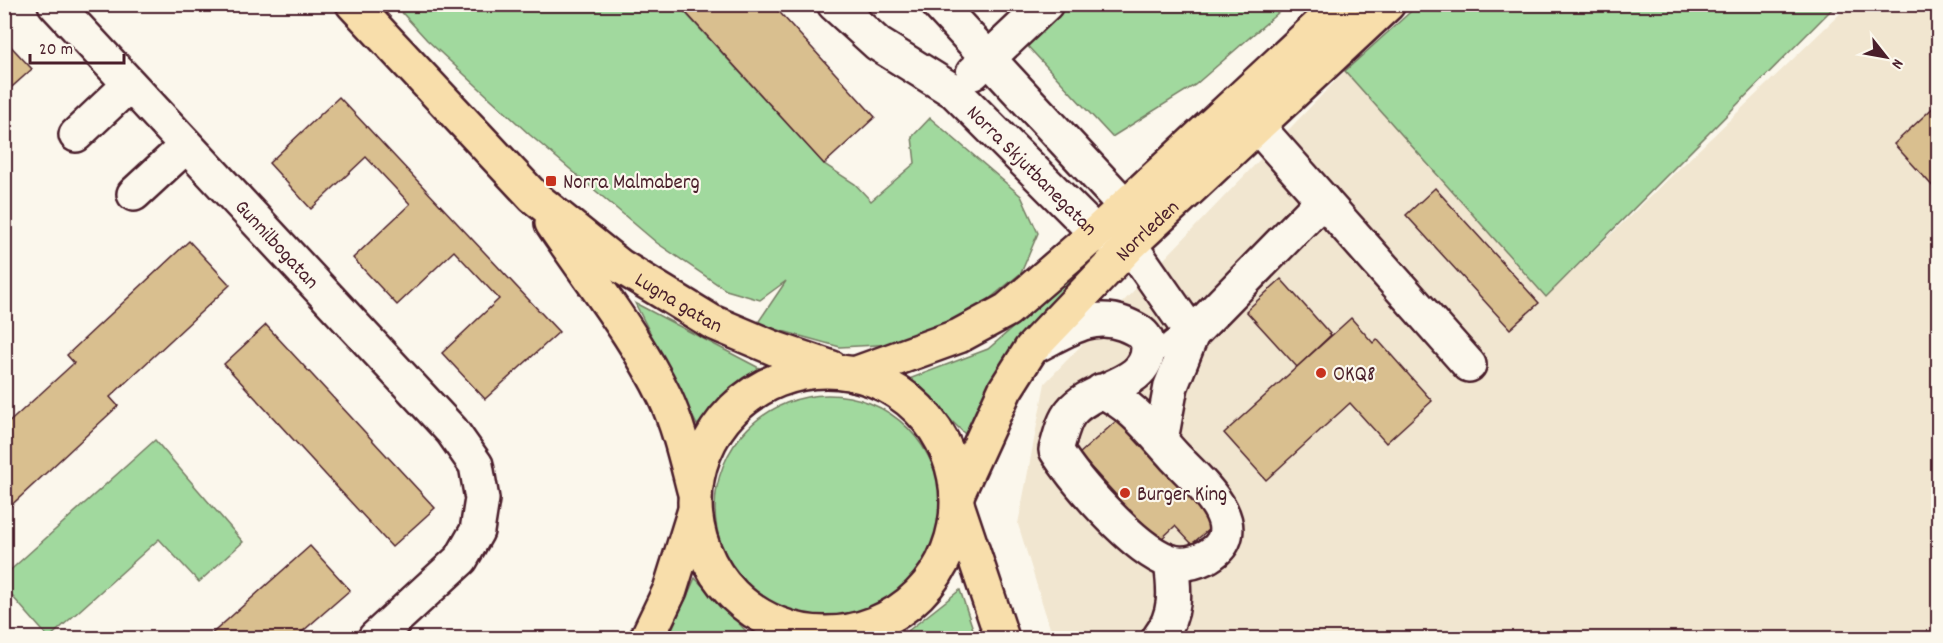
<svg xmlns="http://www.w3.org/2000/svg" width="1943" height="643" viewBox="0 0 1943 643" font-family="Dekko,sans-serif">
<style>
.built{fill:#f1e6d0}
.green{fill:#a1d99e;stroke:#767c64;stroke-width:1.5}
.building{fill:#d9bf8f;stroke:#4a1f2b;stroke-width:1.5}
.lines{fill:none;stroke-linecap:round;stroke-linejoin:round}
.minor-casing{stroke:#4a1f2b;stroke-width:38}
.major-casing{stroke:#4a1f2b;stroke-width:38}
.minor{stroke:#fbf7ec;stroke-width:33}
.major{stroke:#f8deab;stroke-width:33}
.poi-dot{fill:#c8321e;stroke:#fbf7ec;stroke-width:2}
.labels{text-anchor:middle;stroke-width:4.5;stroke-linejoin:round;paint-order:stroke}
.street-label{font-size:21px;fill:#4a1f2b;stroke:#fbf7ec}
.poi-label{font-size:21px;fill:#4a1f2b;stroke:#fbf7ec;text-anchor:start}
</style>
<rect width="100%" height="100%" fill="#fbf7ec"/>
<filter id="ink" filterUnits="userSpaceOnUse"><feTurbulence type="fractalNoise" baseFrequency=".0167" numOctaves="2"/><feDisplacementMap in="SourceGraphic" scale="12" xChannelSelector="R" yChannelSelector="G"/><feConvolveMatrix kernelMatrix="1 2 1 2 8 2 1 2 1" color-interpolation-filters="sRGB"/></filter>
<g filter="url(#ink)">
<path class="built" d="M1849,5h89v633h-885l-35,-114 27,-141 300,-312 201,226z"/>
<g class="green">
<path d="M395,5h283l146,159 31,20 16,17 44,-38 -3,-26 18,-19 91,78 17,37 -17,40 -55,45 -71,26 -55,3 -83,-23 29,-43 -26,19 -34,-10 -69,-47 -127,-108 -103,-95z"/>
<path d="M1056,5h231l-92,80 -83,52 -91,-98z"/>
<path d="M1418,5v-1l418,1 -290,292 -201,-226z"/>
<path d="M1080,270l4,3 -73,75 -28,49 -16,39 -58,-57 79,-30z"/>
<path d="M635,303l126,66 -64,56z"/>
<circle cx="828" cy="508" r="113"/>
<path d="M155,440l88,102 -44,40 -40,-43 -110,99 -44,-50v-13z"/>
<path d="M695,578l52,54 -21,6h-58z"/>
<path d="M960,590l16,48h-77z"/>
</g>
<g class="building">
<path d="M678,4h94l103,113 -51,47z"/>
<path d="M4,39l28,30 -28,25z"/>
<path d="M339,97l220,235 -74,67 -43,-46 57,-54 -45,-48 -57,54 -44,-47 57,-54 -44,-47 -55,52 -42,-46z"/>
<path d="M1938,103v89l-44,-48z"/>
<path d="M1435,188l104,115 -29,26 -104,-114z"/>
<path d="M189,241l41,44 -120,112 8,9 -114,106v-85l70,-64 -7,-8z"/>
<path d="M1281,279l50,56 -34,32 -51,-56z"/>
<path d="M1351,318l22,25 4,-4 55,62 -46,42 -36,-40 -84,77 -42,-47z"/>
<path d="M266,325l169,183 -43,39 -168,-183z"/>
<path d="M1123,415l87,99 -1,15 -17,15 -17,-18 -16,15 -29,-31 -5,5 -14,-15 5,-5 -37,-41z"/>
<path d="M310,546l40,44 -55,48h-88z"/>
</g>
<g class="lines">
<g class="minor-casing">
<g id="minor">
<path id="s1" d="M55,4l397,427 24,34 6,34 -5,32 -16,28 -86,79"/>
<path id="s2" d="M834,4l44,40 77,48 141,141 26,9"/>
<path d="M938,4l187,202 5,39 62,89 -21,52 -10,54"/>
<path d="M973,73l73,-69"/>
<path d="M1258,127l211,238"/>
<path d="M76,135l53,-50"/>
<path d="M134,194l52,-48"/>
<path d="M1035,346c29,-14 56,-35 89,-22 12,5 24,10 24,24 0,39 -57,38 -77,64 -8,9 -11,26 -15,38 19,31 78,99 113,111 13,5 27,1 39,-5 47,-28 -11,-76 -33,-99 -24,-26 -41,-51 -74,-66"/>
<path d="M1175,347l17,-13 131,-134"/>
<path d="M1159,638c18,-24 16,-47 12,-76"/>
</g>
</g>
<g class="major-casing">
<g id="major">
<path id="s3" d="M353,4l181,193 86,69 92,56 64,27 56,19"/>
<path d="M552,223c38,57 83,112 113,174 14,30 21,62 29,93"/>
<circle cx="826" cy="502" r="131"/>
<path d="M854,374l105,-38 48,-26 89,-77 246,-229"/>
<path id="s4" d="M957,495l48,-105 26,-41 99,-104 258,-241"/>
<path d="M958,507l44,131"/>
<path d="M647,638l23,-48 24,-77"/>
</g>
</g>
<use href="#minor" class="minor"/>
<use href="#major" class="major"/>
</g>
</g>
<g class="poi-dot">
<rect x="545" y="175" width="12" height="12" rx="3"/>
<circle cx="1321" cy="373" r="6"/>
<circle cx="1125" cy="493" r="6"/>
</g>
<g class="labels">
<g class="street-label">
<text dy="7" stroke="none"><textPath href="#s2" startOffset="260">Norra Skjutbanegatan</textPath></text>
<text dy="7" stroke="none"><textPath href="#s4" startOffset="330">Norrleden</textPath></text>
<text dy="7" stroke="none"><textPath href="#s1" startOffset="327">Gunnilbogatan</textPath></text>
<text dy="7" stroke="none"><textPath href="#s3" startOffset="444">Lugna gatan</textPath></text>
</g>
<g class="poi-label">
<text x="563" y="188">Norra Malmaberg</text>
<text x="1333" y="380">OKQ8</text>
<text x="1137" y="500">Burger King</text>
</g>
</g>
<rect width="1943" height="643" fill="none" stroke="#fbf7ec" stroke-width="24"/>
<rect x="12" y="12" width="1919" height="619" fill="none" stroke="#4a1f2b" stroke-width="2" filter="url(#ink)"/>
<g transform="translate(1886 57) rotate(121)" stroke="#fbf7ec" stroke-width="4.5" paint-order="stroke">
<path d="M0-4.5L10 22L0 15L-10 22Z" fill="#4a1f2b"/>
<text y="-9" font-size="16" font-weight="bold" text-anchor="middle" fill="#4a1f2b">N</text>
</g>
<path d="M30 54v9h94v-9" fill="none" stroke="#4a1f2b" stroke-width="3"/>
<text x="39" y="54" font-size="18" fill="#4a1f2b" stroke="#fbf7ec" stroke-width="4.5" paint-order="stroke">20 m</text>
</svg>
